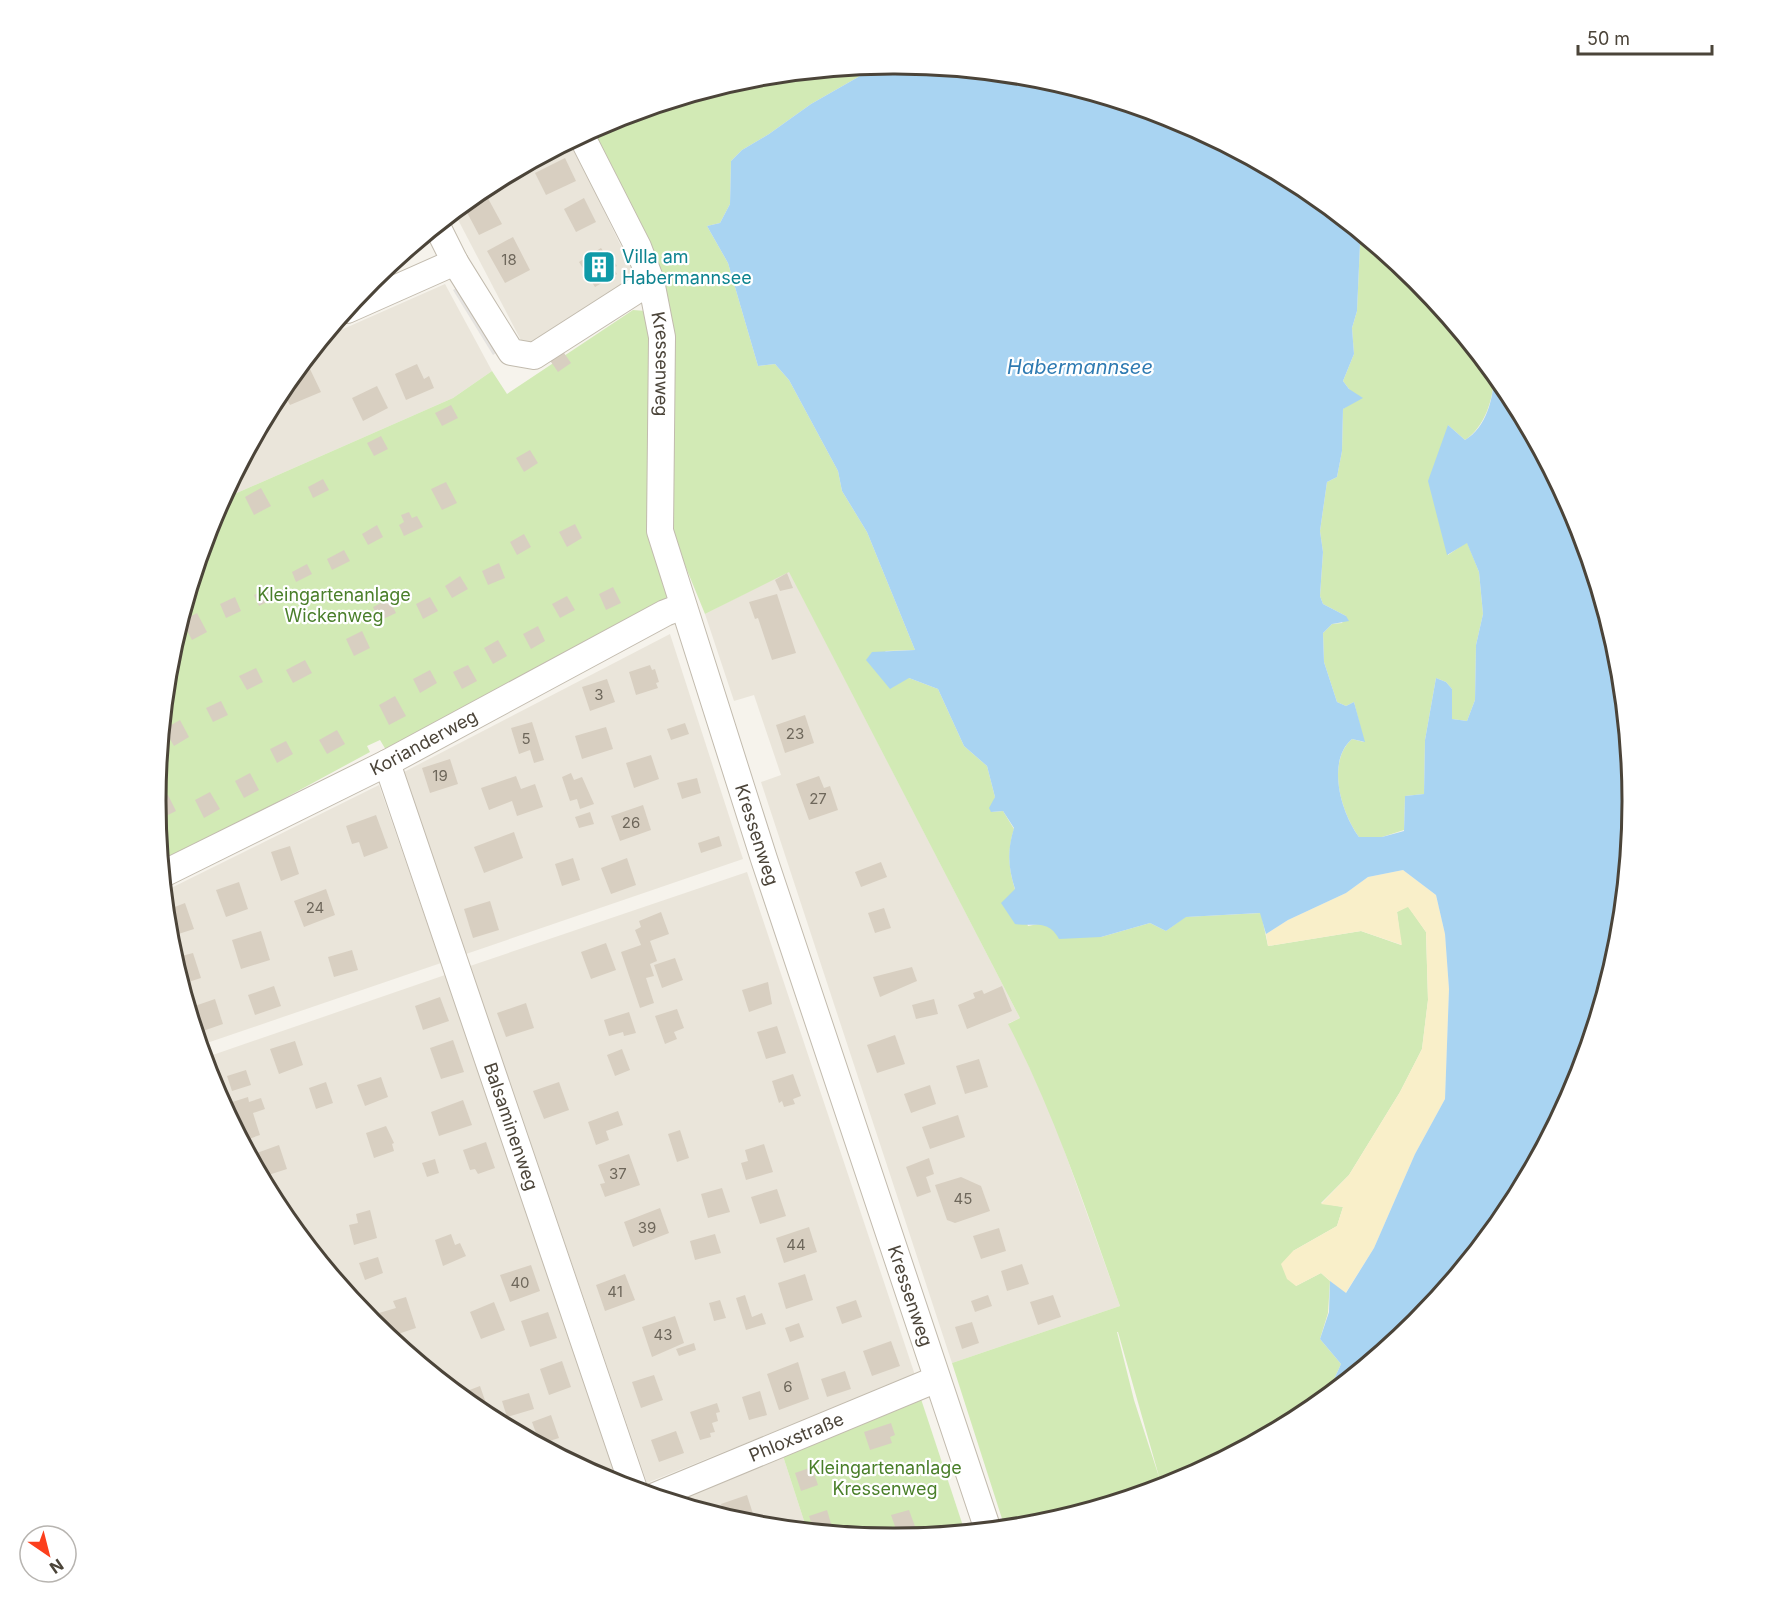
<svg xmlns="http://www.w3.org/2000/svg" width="1788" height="1602" viewBox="0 0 1788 1602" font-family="Inter,sans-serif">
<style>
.residential{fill:#eae5da}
.green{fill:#d2eab5;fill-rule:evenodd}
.sand{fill:#f9efc9}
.parking{fill:#e5e3e0}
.water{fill:#a9d4f2}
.building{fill:#d8cfc1}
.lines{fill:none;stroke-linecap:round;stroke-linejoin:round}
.minor-casing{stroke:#c2bbae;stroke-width:28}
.minor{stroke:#fff;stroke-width:26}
.labels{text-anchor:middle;stroke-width:4.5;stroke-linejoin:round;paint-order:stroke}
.number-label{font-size:15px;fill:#6e675b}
.culture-label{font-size:18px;fill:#0d838f;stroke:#fff;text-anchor:start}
.street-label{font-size:18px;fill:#4b4439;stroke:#fff}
.park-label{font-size:18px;fill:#4a7f2a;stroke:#fff}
.water-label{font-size:20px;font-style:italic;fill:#2e7ab2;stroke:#fff}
.rim{fill:none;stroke:#4b4439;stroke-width:3}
</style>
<rect width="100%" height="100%" fill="#f6f3ec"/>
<g class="residential">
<path d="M570,141l65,134 -110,73 -71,-136 30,-25z"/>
<path d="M445,284l47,87 -39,27 -230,101 58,-108 44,-54z"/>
<path d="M789,571l231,447 -11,5 43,93 68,190 -168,57 -191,-581 20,-7 -27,-80 -20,6 -29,-87z"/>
<path d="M670,634l73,225 -277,95 -62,-182z"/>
<path d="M379,785l62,178 -240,82 -31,-100 -5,-54z"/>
<path d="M747,872l168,503 -268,108 -177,-517z"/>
<path d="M445,975l174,510 -135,-71 -112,-91 -92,-112 -68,-128 -8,-25z"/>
<path d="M783,1456l24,74 -57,-5 -76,-23z"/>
</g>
<g class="green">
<path d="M881,64l-70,40 -42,30 -27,16 -11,11 -1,43 -10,19 -13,3 21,37 30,103 17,-2 14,16 49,91 4,20 25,41 48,118 -30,1 24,27 29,11 26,57 23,20 8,31 -4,15 12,-1 11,18c-12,37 2,62 14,97l15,-3 10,5 48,9 49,-14 16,8 19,-14 76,-4 7,33 93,-15 40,14 -4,-33 11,-6 18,26 2,68 -6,49 -22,43 -51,83 -28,28 22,4 -6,19 -44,25 3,35 25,-13 9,8 -2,32 -8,26 21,25 -15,33 -22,18 -128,68 -138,42 -33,3 -53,-165 168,-57c-34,-96 -65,-192 -112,-282l12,-6 -231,-446 -84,42 -36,-88 1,-197 -81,-198 23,-12 138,-42zM1117,1332h1l42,148 -26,-80z"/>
<path d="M1344,220l72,59 78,95c0,24 -9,53 -29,66l-17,-15v130l19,-13 12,30 4,42 -7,31 -1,55 -8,21 -15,-2v-30l-6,-7 -10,-4 -11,62 -1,54 -19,2 -1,34 -22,7h-23c-18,-25 -33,-75 -7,-98l12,3 -10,-40 -8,4 -9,-4 -13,-40 -1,-29 9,-9 10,-1 4,-7 -23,-12 -3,-8 3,-44 -3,-21 7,-49 10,-5 5,-26 1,-42 8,-6 -2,-14 -6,-8 11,-27 -2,-26 5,-17 3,-67z"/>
<path d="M633,310l13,1 23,283 -4,5 -276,156 -9,-15 -13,6 3,6 -109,59 -17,18 -82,32 -6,-60 14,-144 42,-139 11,-19 230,-101 39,-27 15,23z"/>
<path d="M921,1399l44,133 -71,7 -87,-9 -24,-74z"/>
</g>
<path class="sand" d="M1403,870l33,25 9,39 4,55 -4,110 -30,55 -41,94 -29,46 -24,-21 -25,13 -9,-7 -6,-15 12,-13 44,-25 6,-19 -22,-3 28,-29 51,-83 22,-43 6,-49 -2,-68 -18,-25 -11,5 5,33 -41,-14 -93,15 -2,-12 22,-14 58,-27 22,-16z"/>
<path class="parking" d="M460,286l40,64 -7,5 -40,-65z"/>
<path class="water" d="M894,63l144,14 139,42 127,69 40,32 16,24 -3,67 -5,17 2,26 -11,27 6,8 14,9 -20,11 -1,42 -5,26 -10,5 -7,49 3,21 -3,44 3,8 23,12 3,5 -17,3 -9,9 1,29 13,40 9,4 8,-4 11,40 -13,-3c-26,22 -11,74 7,98h23l22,-6 1,-35 19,-2 1,-54 11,-62 10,4 6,7v30l15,2 8,-21 1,-55 7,-31 -4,-42 -12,-29 -20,12 -19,-74 20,-56 17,15c21,-12 29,-42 29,-66l14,17 68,128 42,138 14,144 -14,144 -42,139 -69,127 -91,112 -90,74 15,-33 -21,-25 9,-27 1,-31 16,12 28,-45 41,-94 30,-55 4,-110 -4,-55 -9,-39 -33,-25 -35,7 -22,16 -58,27 -22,14 -6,-21 -74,4 -20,14 -16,-8 -49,14 -42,2c-11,-20 -24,-12 -44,-15l-14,-21 14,-14c-7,-22 -8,-38 -1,-61l-11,-17 -12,1 -2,-4 6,-11 -8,-31 -23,-20 -26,-57 -29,-11 -19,11 -24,-29 6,-8 43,-2 -48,-118 -25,-41 -4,-20 -49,-91 -14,-16 -17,2 -30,-103 -21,-37 13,-3 10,-19 1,-43 11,-11 27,-16 42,-30 70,-40z"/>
<g class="building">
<path d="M565,158l11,23 -30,14 -11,-22z"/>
<path d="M484,191l18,33 -23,11 -16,-30z"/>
<path d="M584,198l12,24 -20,10 -12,-23z"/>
<path d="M513,237l17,33 -25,13 -18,-32z"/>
<path d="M601,248l4,6 3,-2 9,14 -4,2 4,6 -22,13 -16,-25z"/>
<path d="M562,350l9,13 -13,9 -9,-13z"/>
<path d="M417,364l7,15 5,-3 5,12 -28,12 -11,-26z"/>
<path d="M309,367l12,25 -31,13 -6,-11 -7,3 17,-23z"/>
<path d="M377,386l11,22 -25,13 -11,-23z"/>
<path d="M451,405l7,13 -16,8 -7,-13z"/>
<path d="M381,436l7,13 -14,7 -7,-13z"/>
<path d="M530,450l8,13 -14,9 -8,-14z"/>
<path d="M323,479l6,11 -16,8 -5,-11z"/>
<path d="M446,482l11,21 -15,7 -11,-21z"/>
<path d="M261,488l10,18 -17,9 -9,-18z"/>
<path d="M409,512l3,6 5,-2 6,11 -19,9 -5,-11 5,-3 -3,-7z"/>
<path d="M575,524l7,14 -15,9 -8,-15z"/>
<path d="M377,525l6,12 -15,8 -6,-11z"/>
<path d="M524,534l7,13 -14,8 -7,-13z"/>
<path d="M344,550l6,11 -18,9 -5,-11z"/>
<path d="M499,563l6,15 -17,7 -6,-14z"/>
<path d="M307,564l5,10 -16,8 -4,-10z"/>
<path d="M787,573l6,15 -13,3 -5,-11z"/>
<path d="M460,576l8,13 -16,9 -7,-12z"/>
<path d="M272,586l5,11 -18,9 -5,-11z"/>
<path d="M613,587l8,16 -15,7 -7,-16z"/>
<path d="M777,594l19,59 -24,7 -14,-42 -3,1 -6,-17z"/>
<path d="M567,596l8,14 -15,8 -8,-14z"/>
<path d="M235,597l6,14 -15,7 -6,-14z"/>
<path d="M430,597l8,14 -15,8 -7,-15z"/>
<path d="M389,599l7,14 -17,8 -6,-14z"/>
<path d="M197,613l10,19 -15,8 -10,-19z"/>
<path d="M538,626l7,15 -14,8 -8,-15z"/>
<path d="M362,631l8,17 -16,8 -8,-17z"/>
<path d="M498,640l9,16 -14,8 -9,-16z"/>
<path d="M305,660l7,13 -19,10 -7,-13z"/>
<path d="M468,665l9,16 -15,8 -9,-17z"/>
<path d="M650,665l2,5 3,-1 4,13 -3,1 2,5 -22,7 -7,-23z"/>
<path d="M256,668l7,14 -16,8 -8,-14z"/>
<path d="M430,670l7,13 -17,10 -7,-14z"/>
<path d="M607,679l8,23 -25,9 -8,-24z"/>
<path d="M395,696l11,20 -17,9 -10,-20z"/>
<path d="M221,701l7,14 -15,7 -7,-14z"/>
<path d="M805,715l9,28 -29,10 -9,-28z"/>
<path d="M180,720l9,17 -15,9 -10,-17z"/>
<path d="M532,722l12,38 -10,3 -4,-13 -11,4 -8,-26z"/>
<path d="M685,723l4,11 -18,6 -4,-11z"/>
<path d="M606,727l7,22 -31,10 -7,-23z"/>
<path d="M337,730l8,14 -18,10 -8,-14z"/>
<path d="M286,741l7,13 -16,9 -7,-14z"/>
<path d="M651,755l8,24 -25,9 -8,-25z"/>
<path d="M450,759l8,25 -28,9 -8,-25z"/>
<path d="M250,773l9,17 -15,8 -9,-17z"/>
<path d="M571,773l3,7 8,-3 12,27 -14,5 -3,-10 -7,2 -8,-24z"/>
<path d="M516,776l5,13 14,-5 8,23 -26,9 -5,-15 -23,9 -8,-22z"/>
<path d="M819,776l5,12 6,-2 8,24 -29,10 -13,-36z"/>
<path d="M697,778l4,15 -19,6 -5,-16z"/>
<path d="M210,792l10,17 -16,9 -9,-18z"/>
<path d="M168,795l8,16 -16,8 -4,-18z"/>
<path d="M643,805l8,25 -31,11 -9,-25z"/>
<path d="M590,812l4,12 -15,4 -4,-11z"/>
<path d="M376,815l12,33 -24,9 -5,-15 -7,2 -6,-18z"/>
<path d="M514,832l9,26 -39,15 -10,-26z"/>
<path d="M719,836l3,10 -21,7 -3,-10z"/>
<path d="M290,846l9,28 -18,7 -10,-29z"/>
<path d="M573,858l7,22 -18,6 -7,-22z"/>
<path d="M627,858l9,27 -25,9 -10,-26z"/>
<path d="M881,862l6,15 -26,10 -6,-15z"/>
<path d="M239,882l9,27 -22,8 -10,-27z"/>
<path d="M326,889l9,26 -31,12 -10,-26z"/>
<path d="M490,901l9,29 -26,8 -9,-29z"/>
<path d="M185,903l9,26 -25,8 -2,-27z"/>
<path d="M884,908l7,20 -16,5 -7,-20z"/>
<path d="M661,912l8,22 -19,7 7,20 -7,3 4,12 -8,2 8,25 -14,5 -19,-56 20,-7 -6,-15 6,-3 -2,-6z"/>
<path d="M261,931l9,29 -29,9 -9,-29z"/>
<path d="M606,943l10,27 -25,9 -10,-27z"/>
<path d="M352,950l6,20 -24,7 -6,-20z"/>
<path d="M193,953l8,25 -19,6 -8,-26z"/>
<path d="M675,958l8,22 -21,8 -8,-23z"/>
<path d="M912,967l5,14 -37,16 -7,-20z"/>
<path d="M768,982l4,22 -23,8 -7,-22z"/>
<path d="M274,986l7,20 -26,9 -7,-20z"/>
<path d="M1002,986l10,25 -45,18 -9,-24 17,-7 -2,-5 9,-3 2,4z"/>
<path d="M440,997l9,24 -26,9 -8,-24z"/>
<path d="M215,999l8,25 -26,9 -8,-25z"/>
<path d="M934,999l4,15 -22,5 -4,-14z"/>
<path d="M526,1003l8,25 -28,9 -9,-24z"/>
<path d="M677,1009l7,19 -10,4 3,7 -12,5 -10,-28z"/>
<path d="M629,1012l7,21 -12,3 -1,-4 -14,4 -5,-16z"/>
<path d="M777,1026l9,27 -20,6 -9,-27z"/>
<path d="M895,1035l10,29 -28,9 -10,-28z"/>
<path d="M453,1040l11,32 -23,7 -11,-31z"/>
<path d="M295,1041l8,24 -24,9 -9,-25z"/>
<path d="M622,1049l8,21 -15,6 -8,-21z"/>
<path d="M979,1059l9,28 -23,7 -9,-28z"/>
<path d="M246,1070l5,15 -19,6 -5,-15z"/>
<path d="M793,1074l8,22 -8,3 2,5 -11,3 -2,-6 -3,2 -7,-22z"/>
<path d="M381,1077l7,20 -23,9 -8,-21z"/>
<path d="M326,1082l7,21 -17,6 -7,-21z"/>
<path d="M559,1082l10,28 -25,9 -11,-28z"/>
<path d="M930,1085l6,19 -25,9 -7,-19z"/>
<path d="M248,1097l1,5 12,-4 4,11 -12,4 7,22 -17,6 -17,-37z"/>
<path d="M463,1100l9,25 -33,11 -8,-24z"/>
<path d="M618,1111l5,14 -17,6 3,9 -13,5 -8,-23z"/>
<path d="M958,1115l7,22 -35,12 -8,-22z"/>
<path d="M386,1126l8,17 -2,1 2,7 -20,7 -8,-25z"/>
<path d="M680,1130l9,28 -12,4 -9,-28z"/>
<path d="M486,1142l9,26 -17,6 -3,-5 -5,1 -7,-20z"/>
<path d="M764,1144l9,28 -27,8 -5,-17 7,-2 -3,-11z"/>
<path d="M279,1145l8,24 -25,8 -11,-22z"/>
<path d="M629,1154l11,31 -35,12 -5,-13 5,-1 -7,-18z"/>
<path d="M929,1158l5,16 -8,3 5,15 -14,5 -11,-30z"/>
<path d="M435,1159l4,14 -12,4 -5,-14z"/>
<path d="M961,1177l20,9 9,25 -35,12 -8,-3 -12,-35z"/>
<path d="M722,1188l8,24 -22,6 -7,-24z"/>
<path d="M777,1189l9,27 -26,8 -9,-27z"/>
<path d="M285,1203l8,22 -1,1 -15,-20z"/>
<path d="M660,1208l9,25 -36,14 -9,-25z"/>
<path d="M370,1210l7,28 -23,7 -5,-20 9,-2 -2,-9z"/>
<path d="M809,1227l8,25 -33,11 -8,-25z"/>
<path d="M999,1228l7,23 -25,8 -8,-23z"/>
<path d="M451,1234l4,11 5,-2 6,13 -23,10 -8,-26z"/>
<path d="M715,1234l6,19 -26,7 -5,-19z"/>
<path d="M378,1257l5,16 -18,7 -6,-17z"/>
<path d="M1022,1264l7,20 -22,7 -6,-20z"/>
<path d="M531,1265l9,26 -30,11 -10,-27z"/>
<path d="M625,1274l10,26 -30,11 -9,-26z"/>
<path d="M805,1274l8,26 -27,9 -8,-26z"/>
<path d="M745,1295l7,22 10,-4 4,11 -20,6 -10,-32z"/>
<path d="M988,1295l4,11 -17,6 -4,-11z"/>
<path d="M1053,1295l8,22 -23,8 -8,-23z"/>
<path d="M406,1297l10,31 -27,9 -10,-24 17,-5 -3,-7z"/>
<path d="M720,1300l6,18 -12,3 -5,-18z"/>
<path d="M856,1300l6,17 -20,7 -6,-17z"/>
<path d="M494,1302l11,28 -24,9 -11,-27z"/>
<path d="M548,1312l9,26 -27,9 -9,-26z"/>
<path d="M675,1316l9,27 -32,14 -10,-30z"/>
<path d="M972,1322l7,21 -17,6 -7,-22z"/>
<path d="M799,1323l5,14 -14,5 -5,-14z"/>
<path d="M891,1341l9,25 -28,10 -9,-25z"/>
<path d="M694,1343l2,7 -17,6 -3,-7z"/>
<path d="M562,1361l9,26 -22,8 -9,-26z"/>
<path d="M798,1362l11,37 -30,11 -12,-36z"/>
<path d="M845,1371l6,18 -24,8 -6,-18z"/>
<path d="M654,1375l9,25 -22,8 -9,-26z"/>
<path d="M480,1386l10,29 -3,1 -28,-22z"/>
<path d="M760,1391l7,24 -18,5 -7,-23z"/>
<path d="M529,1393l5,16 -27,8 -5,-16z"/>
<path d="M717,1403l3,9 -4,1 2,8 -6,2 3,9 -5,1 1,4 -11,3 -10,-28z"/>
<path d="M551,1415l8,23 -19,6 -8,-22z"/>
<path d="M891,1423l4,12 -5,2 2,6 -22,7 -6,-18z"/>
<path d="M676,1431l8,22 -25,9 -8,-22z"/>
<path d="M812,1467l6,18 -17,6 -6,-18z"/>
<path d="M747,1495l6,19 -19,6 -8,-3 -5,-13z"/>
<path d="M827,1510l5,17 -18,4 -5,-15z"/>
<path d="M909,1510l7,19 -18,6 -7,-20z"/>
</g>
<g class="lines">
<g class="minor-casing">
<g id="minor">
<path id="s1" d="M581,135l57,112 13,34 11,56 -2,194 104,328 224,671"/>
<path d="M437,226l18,36 56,90 23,4 117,-75"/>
<path d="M347,310l108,-48"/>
<path id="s2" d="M387,763l247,726"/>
<path id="s3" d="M163,874l224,-111 278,-150 18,-7"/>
<path id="s4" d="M655,1496l282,-117"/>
</g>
</g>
<use href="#minor" class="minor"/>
</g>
<defs>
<g id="building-square" transform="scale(1.725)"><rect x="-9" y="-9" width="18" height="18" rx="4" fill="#0f9aa8" stroke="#fff"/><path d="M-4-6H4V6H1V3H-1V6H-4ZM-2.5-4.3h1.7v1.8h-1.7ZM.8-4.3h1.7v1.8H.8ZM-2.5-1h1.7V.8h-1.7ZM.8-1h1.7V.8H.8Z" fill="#fff"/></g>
</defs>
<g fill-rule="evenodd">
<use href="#building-square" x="599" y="267"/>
</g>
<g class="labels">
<g class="number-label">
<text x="509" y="265">18</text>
<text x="599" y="700">3</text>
<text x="795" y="739">23</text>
<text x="526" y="744">5</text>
<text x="440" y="781">19</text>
<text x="818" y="804">27</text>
<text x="631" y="828">26</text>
<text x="315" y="913">24</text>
<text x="618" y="1179">37</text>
<text x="963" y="1204">45</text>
<text x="647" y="1233">39</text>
<text x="796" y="1250">44</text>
<text x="520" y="1288">40</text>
<text x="615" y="1297">41</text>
<text x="663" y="1340">43</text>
<text x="788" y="1392">6</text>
</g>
<g class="culture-label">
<text x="622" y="263">Villa am<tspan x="622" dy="21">Habermannsee</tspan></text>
</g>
<g class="street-label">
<text dy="6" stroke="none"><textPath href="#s1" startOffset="246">Kressenweg</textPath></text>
<text dy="6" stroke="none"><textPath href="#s3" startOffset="292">Korianderweg</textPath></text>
<text dy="6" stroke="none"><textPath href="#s1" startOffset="732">Kressenweg</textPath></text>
<text dy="6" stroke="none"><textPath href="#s2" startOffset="384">Balsaminenweg</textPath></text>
<text dy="6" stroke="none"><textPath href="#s1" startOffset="1218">Kressenweg</textPath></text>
<text dy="6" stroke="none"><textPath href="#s4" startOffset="153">Phloxstraße</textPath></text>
</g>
<g class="park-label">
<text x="334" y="601">Kleingartenanlage<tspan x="334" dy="21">Wickenweg</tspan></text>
<text x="885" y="1474">Kleingartenanlage<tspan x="885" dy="21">Kressenweg</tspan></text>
</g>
<g class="water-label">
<text x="1080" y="374">Habermannsee</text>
</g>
</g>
<path d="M0 0H1788V1602H0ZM893 74H895A727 727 0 0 1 1622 801V801A727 727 0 0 1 895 1528H893A727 727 0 0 1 166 801V801A727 727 0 0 1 893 74Z" fill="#fff" fill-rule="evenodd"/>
<path class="rim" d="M893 74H895A727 727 0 0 1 1622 801V801A727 727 0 0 1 895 1528H893A727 727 0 0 1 166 801V801A727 727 0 0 1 893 74Z"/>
<g transform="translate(48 1554) rotate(145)"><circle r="28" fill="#ffffff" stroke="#b7b4b0" stroke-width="1.5"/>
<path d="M0-4.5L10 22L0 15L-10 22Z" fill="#fc3f1d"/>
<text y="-9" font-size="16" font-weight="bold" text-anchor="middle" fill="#4b4439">N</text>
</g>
<path d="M1578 45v9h134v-9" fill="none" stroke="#4b4439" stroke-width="3"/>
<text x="1587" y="45" font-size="18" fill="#4b4439" stroke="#ffffff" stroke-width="4.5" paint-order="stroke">50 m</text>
</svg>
